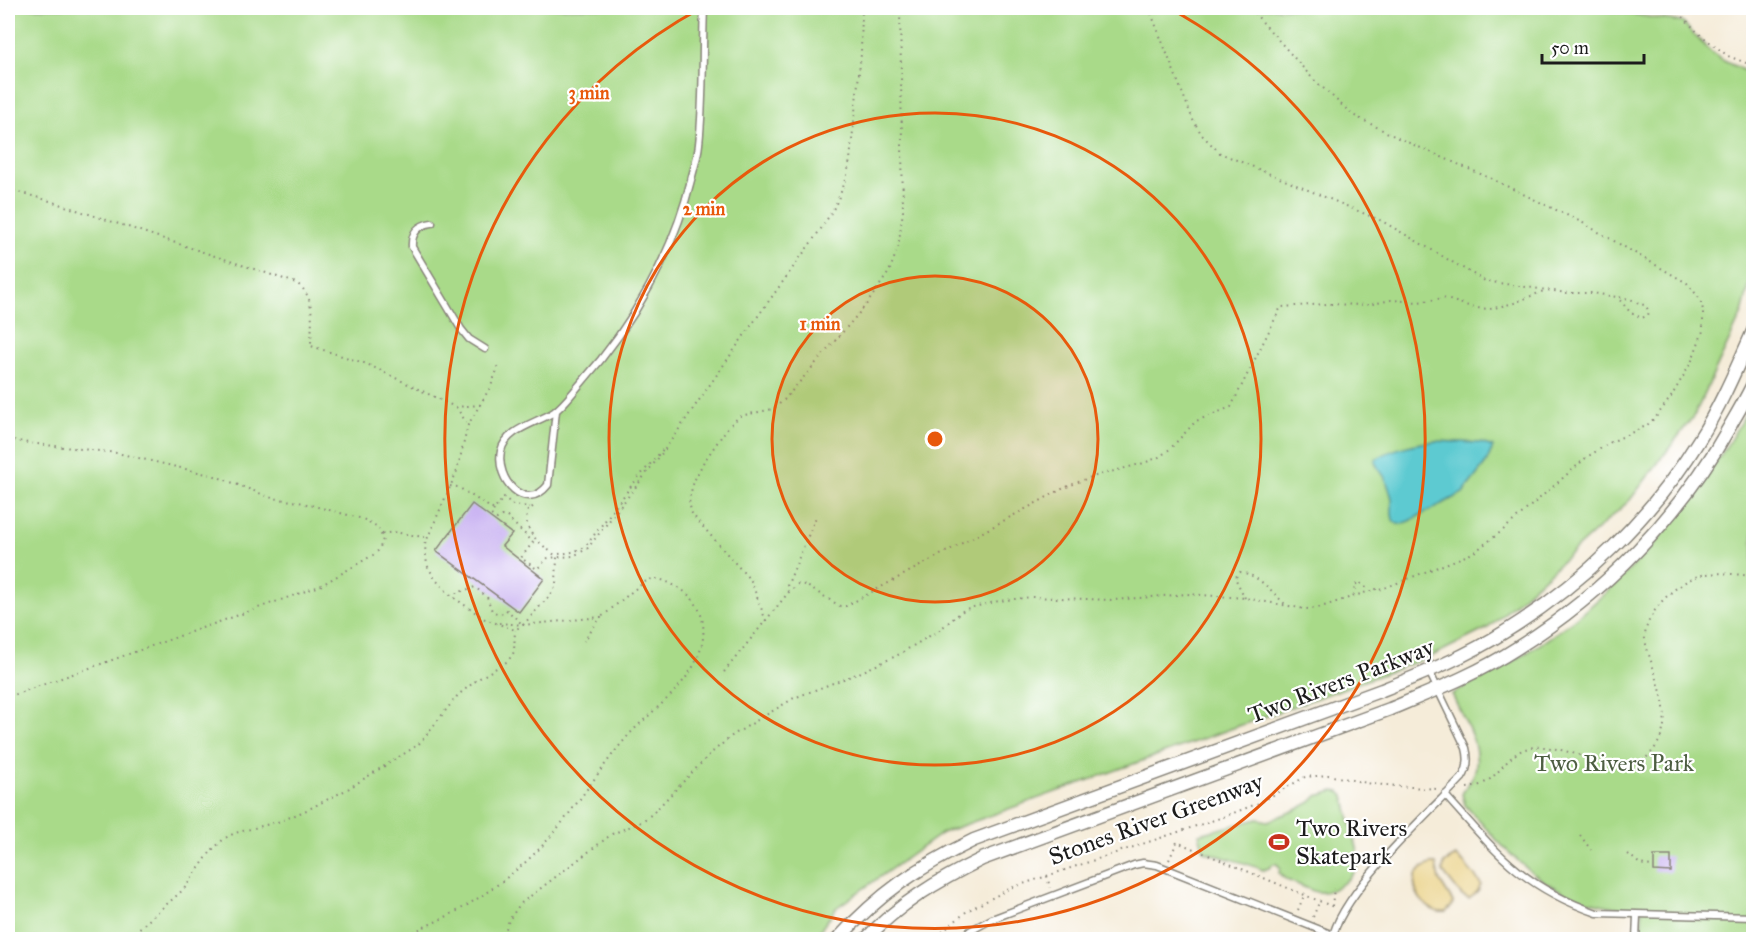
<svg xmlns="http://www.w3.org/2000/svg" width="1761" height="947" viewBox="0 0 1761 947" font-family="'IM FELL Great Primer',serif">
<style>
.green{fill:#a9da89;stroke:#627b52;stroke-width:1.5}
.sand{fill:#eeda9e;stroke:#857b5d;stroke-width:1.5}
.water{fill:#5dcad1;stroke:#3c7376;stroke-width:1.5}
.building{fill:#c2a9f0}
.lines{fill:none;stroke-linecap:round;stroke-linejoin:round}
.service-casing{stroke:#88847a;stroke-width:9}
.minor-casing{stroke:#88847a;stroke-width:15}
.path{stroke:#88847a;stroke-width:2;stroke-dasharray:1.5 4.5;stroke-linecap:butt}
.service{stroke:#fff;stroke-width:6}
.minor{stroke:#fff;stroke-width:12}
.ring{fill:none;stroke:#e8590c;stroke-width:3}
.labels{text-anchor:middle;stroke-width:4.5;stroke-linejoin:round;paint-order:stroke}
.street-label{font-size:24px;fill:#1c1c1c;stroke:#fff}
.park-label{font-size:24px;fill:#4d5e42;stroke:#fff}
.poi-label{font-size:24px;fill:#1c1c1c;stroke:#fff;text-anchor:start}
.centre{fill:#e8590c;stroke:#fff;stroke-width:3}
.ring-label{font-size:18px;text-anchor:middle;font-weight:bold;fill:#e8590c;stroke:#fff;stroke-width:4.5;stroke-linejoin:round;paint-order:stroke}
</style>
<rect width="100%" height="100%" fill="#fff"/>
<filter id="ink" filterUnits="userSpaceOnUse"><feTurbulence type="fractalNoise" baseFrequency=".0167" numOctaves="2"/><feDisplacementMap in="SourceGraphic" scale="12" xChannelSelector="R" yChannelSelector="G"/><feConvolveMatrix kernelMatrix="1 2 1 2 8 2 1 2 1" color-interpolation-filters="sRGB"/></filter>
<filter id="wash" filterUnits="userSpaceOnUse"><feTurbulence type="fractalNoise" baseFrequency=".008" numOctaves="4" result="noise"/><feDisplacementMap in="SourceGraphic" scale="24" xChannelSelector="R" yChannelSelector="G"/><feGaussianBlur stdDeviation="1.35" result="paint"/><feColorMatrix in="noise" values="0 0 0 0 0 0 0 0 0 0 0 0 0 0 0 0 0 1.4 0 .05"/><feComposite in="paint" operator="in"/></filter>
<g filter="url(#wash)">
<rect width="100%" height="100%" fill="#f5ecd9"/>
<g class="green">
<path d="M8,8h1584l90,14 27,28 11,9 33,16v196l-11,42 -47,101 -65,86 -142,128 -58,29 -488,176 -106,75 -22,31h-806z"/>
<path d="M1753,399v540h-111v-29c-90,-6 -120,-41 -177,-105l-3,-11c4,-7 9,-13 12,-20 10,-26 -12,-57 -22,-80 22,-12 46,-23 68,-37 101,-62 179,-154 233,-258z"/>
<path d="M1334,791l6,1 4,4 16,64c-4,16 -25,34 -43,32 -6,-1 -12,-5 -18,-7 -8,-3 -15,-5 -20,-12l1,-5 -3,-4h-4l-4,4 -6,2c-19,-9 -39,-11 -59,-19l-5,-17 59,-15 10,2 30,-12 13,-7 6,-6z"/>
</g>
<g class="sand">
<path d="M1456,856l9,8 16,20 -3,8 -9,7 -7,-3 -19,-24 1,-9z"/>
<path d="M1431,864h5l3,16 14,22 -1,4 -6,6c-22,4 -50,-38 -15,-48z"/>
</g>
<path class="water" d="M1435,441l46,2 12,4 -7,16 -23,30 -54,28 -8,3 -7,-2c-4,-8 -1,-15 -2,-23 -1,-6 -4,-13 -6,-19 -3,-8 -10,-11 -11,-20 14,-11 42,-17 60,-19z"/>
<g id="blocks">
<g class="building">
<path d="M472,504l40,30 -10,12 42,33 -25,33 -83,-61z"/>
<path d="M1654,856h17v16l-17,-1z"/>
</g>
</g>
</g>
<g filter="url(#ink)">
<use href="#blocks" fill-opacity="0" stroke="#88847a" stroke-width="1.5"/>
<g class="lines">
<g class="service-casing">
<g id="service">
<path d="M432,223c-14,2 -21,10 -20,24l49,82 8,10 16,10"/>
<path d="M556,411l-8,74c-23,29 -53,-6 -47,-34 5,-22 36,-28 53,-39 10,-7 19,-20 28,-30 51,-57 91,-128 109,-202 3,-12 7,-24 8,-36 5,-45 3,-91 5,-136"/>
<path d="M1445,795c51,57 77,92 152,118l157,4"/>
<path d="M959,940l11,-9 22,-12 142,-54 9,-2 14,2 176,70"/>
<path d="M1332,940c8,-47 96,-126 130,-162 6,-9 7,-19 4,-30l-37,-77"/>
<path d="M1636,940l1,-25"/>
</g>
</g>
<g class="minor-casing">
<g id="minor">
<path d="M837,940c42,-46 81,-73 137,-100l408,-150c43,-17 85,-34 124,-59 76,-47 146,-114 193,-191 22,-35 38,-73 55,-111"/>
<path d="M865,940c33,-36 74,-60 117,-81l408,-150c43,-18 87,-35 127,-61 88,-55 163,-132 213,-222 8,-14 17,-29 24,-44"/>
</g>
</g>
<g class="path">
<path d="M1149,8l44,112 9,15 18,18 162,68 103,60 82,12h25l38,6 16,7 3,6 -1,3 -6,3 -11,-5 -14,-16"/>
<path d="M1675,8l23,25 30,23 26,10"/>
<path d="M8,189l42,12 246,82c21,13 15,41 15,63l56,18 88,43 25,-2"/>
<path d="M456,407l12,18"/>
<path d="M8,439l20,4 89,10 98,23 57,22 27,4 64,17 15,8 5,12 -4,11 -6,5 -53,31 -312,111"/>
<path d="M450,486l8,1 36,23 10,-13 9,8 17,2"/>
<path d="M494,510l-3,5 6,4 4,-3 6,1 26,25 -12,16 16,11 11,-11 25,-2 14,-7 76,-97 85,-122 75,-104 12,-20 11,-26 4,-20 11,-106 1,-46"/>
<path d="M382,534l11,-2 31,5 3,28 8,14 15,16 35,24 30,11 8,-5 78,-8 -17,24"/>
<path d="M425,544l32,-73 11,-46 23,-39 8,-21"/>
<path d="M559,554l14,-2 12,-5 47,-62 33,-38"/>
<path d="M788,592l-1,-6 29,-69"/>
<path d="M450,595l25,-8 12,10 5,14c6,3 11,4 15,-1l16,15"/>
<path d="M1354,596l1,-11 4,-3 11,9"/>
<path d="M1245,598l-10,-20 5,-6c19,3 32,20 46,33"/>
<path d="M766,621l-15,-40 -54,-61 -6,-8 -2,-13 5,-18 9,-18 25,-36 12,-11 33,-7 11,-9 82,-95 23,-33 9,-24 5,-37 -3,-203"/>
<path d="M499,623l24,2"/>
<path d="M523,625l29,-32 4,-8 1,-28c-15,-13 -36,-24 -29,-47l6,-4"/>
<path d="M724,672l64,-79 10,-9 7,1 35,21h6l218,-118 24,-10 56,-15 15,-6 11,-8 26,-28 35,-14 50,-100 46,-3 41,1 23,-5 28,2 24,-4 32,10 15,1 24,-6 32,-13"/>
<path d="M1467,788c35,-3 35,-38 68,-41 19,-2 55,12 75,18 14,3 28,1 38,-9 35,-35 5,-78 -3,-116 -2,-28 36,-63 62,-66 15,-2 32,1 47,2"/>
<path d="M1580,835l11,15"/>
<path d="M1628,854l12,10 11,2"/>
<path d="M1169,860l8,-18 159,66"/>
<path d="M1047,876l3,12"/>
<path d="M1332,906l2,-18"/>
<path d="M1298,910l7,-17"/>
<path d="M1313,917l7,-17"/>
<path d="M126,940l58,-51 28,-39 13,-12 10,-5 46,-12 28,-12 37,-19 72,-45 40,-50 20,-16 30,-18 6,-9 1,-22"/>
<path d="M397,940c21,-11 42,-19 62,-30 26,-15 63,-42 83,-64 31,-33 54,-73 84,-108 19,-22 47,-40 63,-65 20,-28 22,-68 -12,-86 -8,-4 -15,-9 -25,-8 -11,2 -39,30 -51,38"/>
<path d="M502,940l7,-20 11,-16 92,-70 29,-12 11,-8 58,-60 23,-19 61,-37 65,-25 37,-17 42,-25 27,-22 34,-8 32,-4 83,3 73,-6 58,4 60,11 13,-1 58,-19 1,2 96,-38 29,-22 85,-74 24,-15 35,-16 10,-9 15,-20 20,-34 12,-32v-21l-3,-11 -13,-16 -104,-60 -91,-44 -94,-41 -45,-23 -40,-36 -63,-71"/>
<path d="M933,940l34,-29 44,-23 212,-71 36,-14 46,-26 23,-2 44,9 65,5"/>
<path d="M1570,940h10"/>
</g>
<use href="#service" class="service"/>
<use href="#minor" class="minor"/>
</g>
</g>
<circle cx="935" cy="439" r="163" fill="#e8590c" fill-opacity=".12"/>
<g class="ring">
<circle cx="935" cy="439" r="163"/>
<circle cx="935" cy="439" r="326"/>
<path d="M1169 8A490 490 0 1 1 701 8"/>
</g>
<defs>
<g id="stadium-bare" transform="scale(1.62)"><path d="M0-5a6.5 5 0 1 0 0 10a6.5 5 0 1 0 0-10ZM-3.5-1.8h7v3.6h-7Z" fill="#c8321e" stroke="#fff" stroke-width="2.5" paint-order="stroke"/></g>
</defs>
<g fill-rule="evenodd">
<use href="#stadium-bare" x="1279" y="842"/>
</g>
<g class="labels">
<g class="street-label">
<text transform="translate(1341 681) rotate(-21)" y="8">Two Rivers Parkway</text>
<text transform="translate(1156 819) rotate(-20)" y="8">Stones River Greenway</text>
</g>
<g class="park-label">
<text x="1614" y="771">Two Rivers Park</text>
</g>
<g class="poi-label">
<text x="1296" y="836">Two Rivers<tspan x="1296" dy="28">Skatepark</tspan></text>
</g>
</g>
<circle cx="935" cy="439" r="9" class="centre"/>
<g class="ring-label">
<text x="589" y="99">3 min</text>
<text x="704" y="215">2 min</text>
<text x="820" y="330">1 min</text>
</g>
<rect width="1761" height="947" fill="none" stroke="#fff" stroke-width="30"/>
<path d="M1542 54v9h102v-9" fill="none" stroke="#1c1c1c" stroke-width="3"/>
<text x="1551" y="54" font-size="18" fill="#1c1c1c" stroke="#ffffff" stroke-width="4.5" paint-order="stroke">50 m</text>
</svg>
